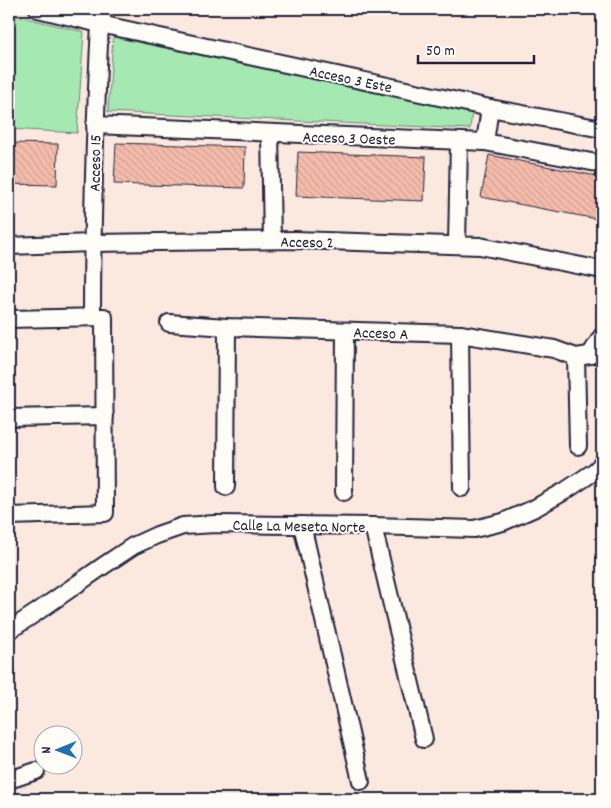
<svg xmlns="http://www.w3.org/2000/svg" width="611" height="808" viewBox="0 0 611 808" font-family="Dekko,sans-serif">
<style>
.green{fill:#a6e8b2;stroke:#648576}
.building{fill:url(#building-back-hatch);stroke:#22223b}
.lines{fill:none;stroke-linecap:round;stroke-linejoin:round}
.minor-casing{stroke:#22223b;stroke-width:20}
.minor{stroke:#fdfcf7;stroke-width:16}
.labels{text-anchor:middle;stroke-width:4;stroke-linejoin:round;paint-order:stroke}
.street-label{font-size:16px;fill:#22223b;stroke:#fdfcf7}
</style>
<defs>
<pattern id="building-back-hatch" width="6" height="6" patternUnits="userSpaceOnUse" patternTransform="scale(1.25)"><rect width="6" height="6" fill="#f5bcab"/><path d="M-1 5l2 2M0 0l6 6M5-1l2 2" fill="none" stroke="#d2a194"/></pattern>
</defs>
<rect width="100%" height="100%" fill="#fbe9e0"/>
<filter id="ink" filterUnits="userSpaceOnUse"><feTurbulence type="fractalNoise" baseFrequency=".02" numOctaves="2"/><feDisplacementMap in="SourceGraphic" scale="10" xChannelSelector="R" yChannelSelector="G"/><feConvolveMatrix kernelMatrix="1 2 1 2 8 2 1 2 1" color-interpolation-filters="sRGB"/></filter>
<g filter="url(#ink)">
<g class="green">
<path d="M9,14l75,18 -7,101 -68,-4z"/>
<path d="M113,37l359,76 -2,16 -362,-17z"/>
</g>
<g class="building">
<path d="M9,143l49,1 -1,41 -48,-1z"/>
<path d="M116,143l129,4 -1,41 -130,-4z"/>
<path d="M298,152l128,5 -2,44 -128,-5z"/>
<path d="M489,155l113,22v43l-121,-23z"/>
</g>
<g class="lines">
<g class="minor-casing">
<g id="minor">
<path d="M38,9l62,15 390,84 112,21"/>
<path d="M95,125l390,17 117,22"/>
<path d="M270,133l2,107"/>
<path d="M485,142l5,-34"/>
<path d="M457,245l2,-104"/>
<path d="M9,246l83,-3 203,-3 185,6 122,24"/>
<path d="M92,317c0,-97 3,-195 8,-293l4,-15"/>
<path d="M9,319l95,-2 1,196 -96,3"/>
<path d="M169,323l58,4 233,7 94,15 22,8 14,-2"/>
<path d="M460,334l2,154"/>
<path d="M602,336l-12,19 12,-6"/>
<path d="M576,357l2,89"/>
<path d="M9,418l96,-2"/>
<path d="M226,487l1,-160"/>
<path d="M344,492l1,-161"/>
<path d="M302,525l59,256"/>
<path d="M373,526l51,213"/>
<path d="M9,629l4,-1 24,-16 66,-46 30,-20 24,-11 26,-9 32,-2 158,2 101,3 29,-7 32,-14 30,-17 30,-20 7,-7"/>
<path d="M9,780l27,-9"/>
</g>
</g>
<use href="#minor" class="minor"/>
</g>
</g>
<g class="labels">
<g class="street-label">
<text transform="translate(351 78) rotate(12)" y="6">Acceso 3 Este</text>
<text transform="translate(349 137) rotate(2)" y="6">Acceso 3 Oeste</text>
<text transform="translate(94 163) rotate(-89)" y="6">Acceso 15</text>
<text transform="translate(307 241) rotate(1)" y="6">Acceso 2</text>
<text transform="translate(381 332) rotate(2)" y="6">Acceso A</text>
<text transform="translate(299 525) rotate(1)" y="6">Calle La Meseta Norte</text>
</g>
</g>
<rect width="611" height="808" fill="none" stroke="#fdfcf7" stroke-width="30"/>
<rect x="15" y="15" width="581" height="778" fill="none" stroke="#22223b" stroke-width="2" filter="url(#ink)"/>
<g transform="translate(58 750) rotate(269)"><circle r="24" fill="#fdfcf7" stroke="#a5a5ac"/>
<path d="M0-4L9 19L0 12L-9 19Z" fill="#1f6fb2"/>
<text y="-8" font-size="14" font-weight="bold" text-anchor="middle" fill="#22223b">N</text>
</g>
<path d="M418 55v8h116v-8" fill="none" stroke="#22223b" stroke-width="2.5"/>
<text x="426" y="55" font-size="15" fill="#22223b" stroke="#fdfcf7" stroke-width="4" paint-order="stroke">50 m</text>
</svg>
